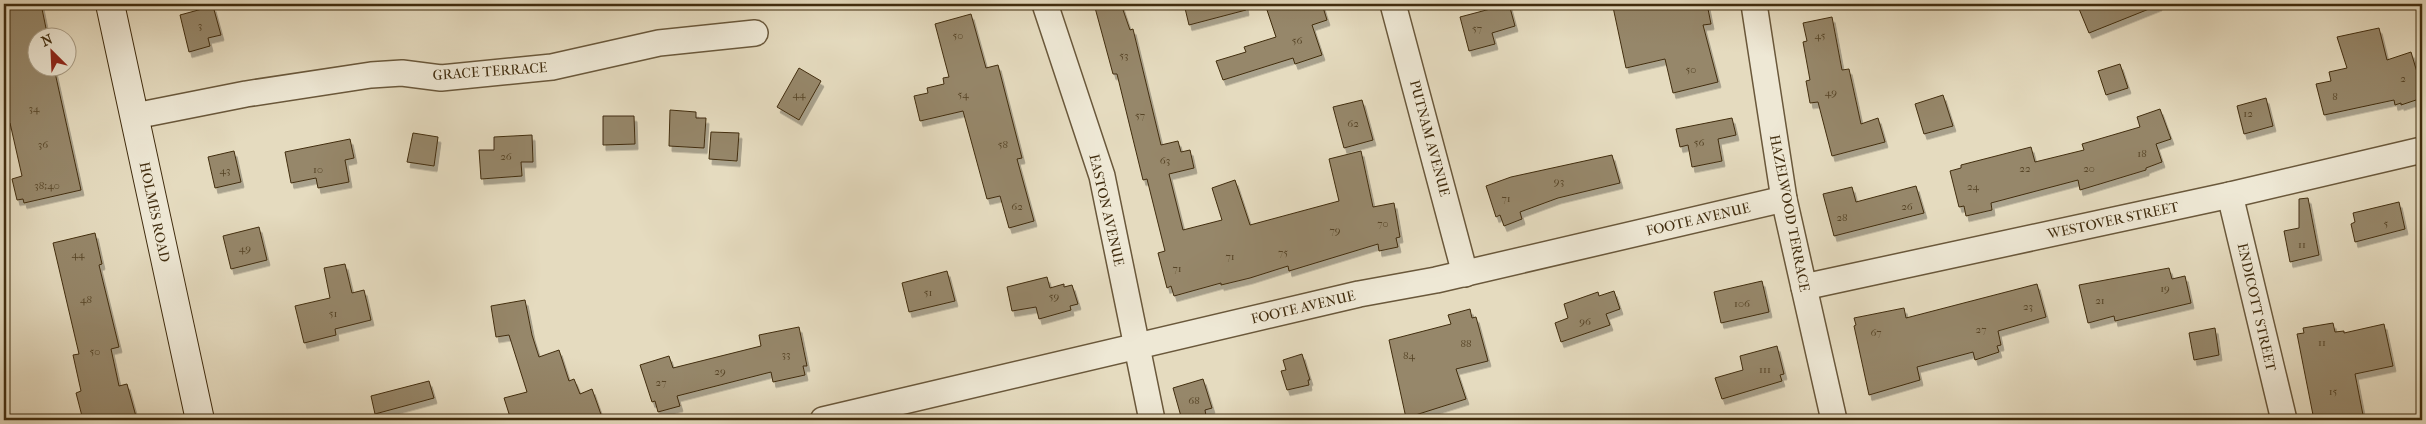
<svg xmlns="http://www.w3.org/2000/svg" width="2426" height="424" viewBox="0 0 2426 424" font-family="'IM FELL French Canon',serif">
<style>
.building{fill:#96876b;stroke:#412d0f;filter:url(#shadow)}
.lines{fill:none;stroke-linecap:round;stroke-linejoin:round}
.street-casing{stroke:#6a583b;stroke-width:28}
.secondary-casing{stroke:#412d0f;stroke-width:30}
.street{stroke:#eee8d5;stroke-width:25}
.secondary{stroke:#eee8d5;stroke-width:28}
.labels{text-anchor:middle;stroke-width:4;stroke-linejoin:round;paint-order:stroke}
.number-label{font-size:11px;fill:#564426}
.street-label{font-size:14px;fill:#412d0f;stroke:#eee8d5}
</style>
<defs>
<filter id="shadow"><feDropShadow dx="3" dy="5.5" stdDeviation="0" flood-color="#0004"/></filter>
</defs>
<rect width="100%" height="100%" fill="#e5dbbf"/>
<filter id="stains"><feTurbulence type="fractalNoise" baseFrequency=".004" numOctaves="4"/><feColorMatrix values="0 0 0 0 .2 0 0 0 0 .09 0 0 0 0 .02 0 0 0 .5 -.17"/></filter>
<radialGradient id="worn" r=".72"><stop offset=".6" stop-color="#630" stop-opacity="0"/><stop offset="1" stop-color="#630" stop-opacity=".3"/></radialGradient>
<g class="building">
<path d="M4,4h37l7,34h-10v30h16l27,122 -57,13 -1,-4 -6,1 -5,-21 10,-3 -12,-53 -6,1z"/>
<path d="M1094,4h27l9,26 3,-1 28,116 17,-4 3,11 9,-2 4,18 -25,6 14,56 39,-10 -10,-32 23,-8 15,45 89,-24 -10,-42 32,-8 12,56 21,-4 6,34 -4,1 2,9 -19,4 -1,-7 -89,27 -1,-5 -38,12 -29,7v-2l-47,13 -3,-10 -4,2 -9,-35 7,-2 -18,-72 -4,1 -26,-106h-4z"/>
<path d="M1184,4h61l1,6 -57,15z"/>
<path d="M1265,4h57l5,16 -15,5 10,30 -27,9 -2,-6 -70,22 -7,-19 30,-9 -2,-5 32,-10z"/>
<path d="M1509,4l6,22 -23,7 3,11 -26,7 -9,-34z"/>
<path d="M1625,4h82l4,20 -8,1 15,57 -45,11 -8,-34 -39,9 -13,-61z"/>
<path d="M2077,4h82v1l-70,28z"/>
<path d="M213,6l8,29 -13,3 2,8 -21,6 -9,-37z"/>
<path d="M971,14l15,54 12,-3 24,93 -5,1 17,62 -25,7 -9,-32 -13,3 -24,-88 -43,10 -6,-25 14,-3 -1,-5 17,-4 -1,-6 6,-1 -14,-53z"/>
<path d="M1832,17l10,53 7,-1 12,55 17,-6 7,24 -53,14 -14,-54 -8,1 -4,-22 4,-1 -7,-38 4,-1 -4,-18z"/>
<path d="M2379,28l8,32 24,-8 11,37v9l-21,7v-2l-6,2 -1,-5 -70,15 -8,-31 15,-3 -2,-9 18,-4 -10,-31z"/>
<path d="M2120,64l8,24 -22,7 -8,-24z"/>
<path d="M799,68l22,13 -22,39 -22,-13z"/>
<path d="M1943,95l10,31 -29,8 -9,-30z"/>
<path d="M2266,98l7,28 -29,8 -7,-28z"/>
<path d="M1362,100l11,40 -29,8 -11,-41z"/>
<path d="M2160,109l11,30 -15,5 6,18 -16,6v2l-66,20 -2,-10 -87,23 1,7 -26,6 -2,-10 -5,1 -9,-36 11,-3v-3l70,-18 4,15 49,-12 -2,-6 58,-17 -3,-10z"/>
<path d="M670,110l26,2v6h10l-2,30 -35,-2z"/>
<path d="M603,116h31l1,28 -32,1z"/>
<path d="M1732,118l4,17 -18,4 4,22 -30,6 -4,-22 -8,2 -4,-18z"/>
<path d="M711,132l28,1 -2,28 -28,-2z"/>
<path d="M413,133l25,4 -4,29 -27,-4z"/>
<path d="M532,135l1,27h-12l1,14 -41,3 -2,-29h15v-13z"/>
<path d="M350,139l4,19 -9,2 4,22 -31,6 -2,-10 -25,5 -6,-31z"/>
<path d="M234,151l7,31 -26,6 -7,-31z"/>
<path d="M1612,155l8,28 -62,15 -38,14 2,7 -18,7 -4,-11 -4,2 -10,-31 25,-9z"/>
<path d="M1916,186l8,27 -90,23 -11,-42 29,-7 4,15z"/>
<path d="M2308,198l11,57 -29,7 -6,-31 15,-3v-29z"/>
<path d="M2399,202l6,27 -50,13 -4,-18 4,-2 -2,-9z"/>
<path d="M259,227l8,33 -36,9 -8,-33z"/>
<path d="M95,233l7,31 -3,1 20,82 -8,2 8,37 8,-2 10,36h-54l-7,-27 5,-2 -8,-36 6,-1 -26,-111z"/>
<path d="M345,264l7,29 12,-3 7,30 -36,9 1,6 -32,8 -9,-37 35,-8 -6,-30z"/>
<path d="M2169,268l3,11 13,-3 6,27 -76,18 -1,-5 -26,7 -9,-38z"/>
<path d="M947,271l8,30 -46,11 -7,-29z"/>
<path d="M1047,277l3,11 14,-4v3l8,-2 6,19 -8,2 1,4 -32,9 -3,-12 -24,4 -5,-24z"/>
<path d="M1762,281l7,31 -48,11 -7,-31z"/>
<path d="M2037,284l9,33 -48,14 3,14 -4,1 2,6 -24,8 -2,-8 -56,15 3,13 -51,15 -15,-69 2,-1 -2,-7 50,-10 2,10z"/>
<path d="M1614,291l6,18 -14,5 4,11 -49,17 -6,-19 13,-5 -4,-14 34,-12 1,4z"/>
<path d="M525,300l7,35 7,22 20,-7 10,31 5,-2 6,15 12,-5 11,31h-92l-7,-22 23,-6 -18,-57 -13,2 -5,-31z"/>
<path d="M1470,309l2,9 4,-1 12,44 -32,8 10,30 -60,19 -17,-78 62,-16 -3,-9z"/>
<path d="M2333,323l2,9 9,-1v2l40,-9 9,42 -38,8 9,46h-50l-17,-86 7,-1 -1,-5z"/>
<path d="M799,327l8,39h-4l2,9 -32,7 -2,-10 -94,24 3,10 -22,6 -3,-11 -3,1 -12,-37 29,-9 4,12 88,-22 -2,-11z"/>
<path d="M2215,328l4,27 -25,5 -5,-27z"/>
<path d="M1777,346l7,28 -4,1 2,6 -60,18 -7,-21 28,-8 -3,-14z"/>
<path d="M1302,354l8,26h-2l1,5 -22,5 -6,-19 5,-1 -3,-10z"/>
<path d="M1203,379l9,29 -7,2 1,6 -24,4 -9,-32z"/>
<path d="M429,381l5,17 -59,16 -4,-18z"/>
</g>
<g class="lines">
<g class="street-casing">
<g id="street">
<path d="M1045,4l57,172 50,244"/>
<path d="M1393,4l72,270"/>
<path d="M1754,4l30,195 50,221"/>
<path d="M135,116l111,-22 125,-19 31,-2 39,5 111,-11 107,-24 96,-10"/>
<path d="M2230,195l54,225"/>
<path d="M1804,287l426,-92 192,-45"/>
<path d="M823,420l536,-126 77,-14 348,-81"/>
</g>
</g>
<g class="secondary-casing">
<path id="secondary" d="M110,4l90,416"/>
</g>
<use href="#street" class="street"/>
<use href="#secondary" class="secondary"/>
</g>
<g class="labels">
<g class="number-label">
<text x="200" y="29">3</text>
<text x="1477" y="32">57</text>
<text x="958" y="39">50</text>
<text x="1820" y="39">45</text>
<text x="1297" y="44">56</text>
<text x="1124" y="59">53</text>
<text x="1691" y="73">50</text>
<text x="2403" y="82">2</text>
<text x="1831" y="96">49</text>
<text x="799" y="98">44</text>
<text x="963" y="98">54</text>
<text x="2335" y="100">8</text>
<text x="34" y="112">34</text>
<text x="2248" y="117">12</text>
<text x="1140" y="119">57</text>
<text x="1353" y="127">62</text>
<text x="1699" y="146">56</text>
<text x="43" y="148">36</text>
<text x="1003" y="148">58</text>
<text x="2142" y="157">18</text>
<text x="506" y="160">26</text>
<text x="1165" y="164">63</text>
<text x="2025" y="172">22</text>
<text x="2089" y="172">20</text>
<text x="318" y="173">10</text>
<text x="225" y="174">43</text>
<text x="1559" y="185">93</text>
<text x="47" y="189">38;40</text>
<text x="1973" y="190">24</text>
<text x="1506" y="202">71</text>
<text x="1017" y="210">62</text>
<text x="1907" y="210">26</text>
<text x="1842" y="221">28</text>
<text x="1383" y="227">70</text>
<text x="2386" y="227">5</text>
<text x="1335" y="234">79</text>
<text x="2302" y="248">11</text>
<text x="245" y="252">49</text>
<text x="1283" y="256">75</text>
<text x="78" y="258">44</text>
<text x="1230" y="260">71</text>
<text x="1177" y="272">71</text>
<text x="2165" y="292">19</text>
<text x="928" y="296">51</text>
<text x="1054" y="300">59</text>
<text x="86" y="303">48</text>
<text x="2100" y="304">21</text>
<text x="1742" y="307">106</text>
<text x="2028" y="310">23</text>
<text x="333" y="317">51</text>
<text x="1585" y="325">96</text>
<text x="1981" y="333">27</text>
<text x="1876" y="336">67</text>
<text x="2322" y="346">11</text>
<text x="1466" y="347">88</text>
<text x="95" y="355">50</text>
<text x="786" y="358">33</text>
<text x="1409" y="359">84</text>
<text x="1765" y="373">111</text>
<text x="720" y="375">29</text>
<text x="661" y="386">27</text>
<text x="2333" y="395">15</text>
<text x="1194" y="404">68</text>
</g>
<g class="street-label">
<text transform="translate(490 71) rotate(-4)" y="5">GRACE TERRACE</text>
<text transform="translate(1430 138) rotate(75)" y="5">PUTNAM AVENUE</text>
<text transform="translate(1107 210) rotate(77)" y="5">EASTON AVENUE</text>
<text transform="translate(155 212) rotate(78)" y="5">HOLMES ROAD</text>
<text transform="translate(1790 213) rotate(79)" y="5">HAZELWOOD TERRACE</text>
<text transform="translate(1698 219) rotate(-13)" y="5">FOOTE AVENUE</text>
<text transform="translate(2113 220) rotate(-12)" y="5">WESTOVER STREET</text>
<text transform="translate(1303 307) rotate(-13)" y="5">FOOTE AVENUE</text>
<text transform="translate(2257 307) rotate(77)" y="5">ENDICOTT STREET</text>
</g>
</g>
<rect width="2426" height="424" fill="none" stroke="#e5dbbf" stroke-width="20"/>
<rect x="5" y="5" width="2416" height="414" fill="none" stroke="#412d0f" stroke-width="2.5"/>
<rect x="10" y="10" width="2406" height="404" fill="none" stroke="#412d0f"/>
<g transform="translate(52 52) rotate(336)"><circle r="24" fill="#eee8d5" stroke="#a99d86"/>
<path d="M0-4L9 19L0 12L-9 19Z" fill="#8f2418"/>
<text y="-8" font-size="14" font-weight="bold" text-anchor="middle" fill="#412d0f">N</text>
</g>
<rect width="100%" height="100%" filter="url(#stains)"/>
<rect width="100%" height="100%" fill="url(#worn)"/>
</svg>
